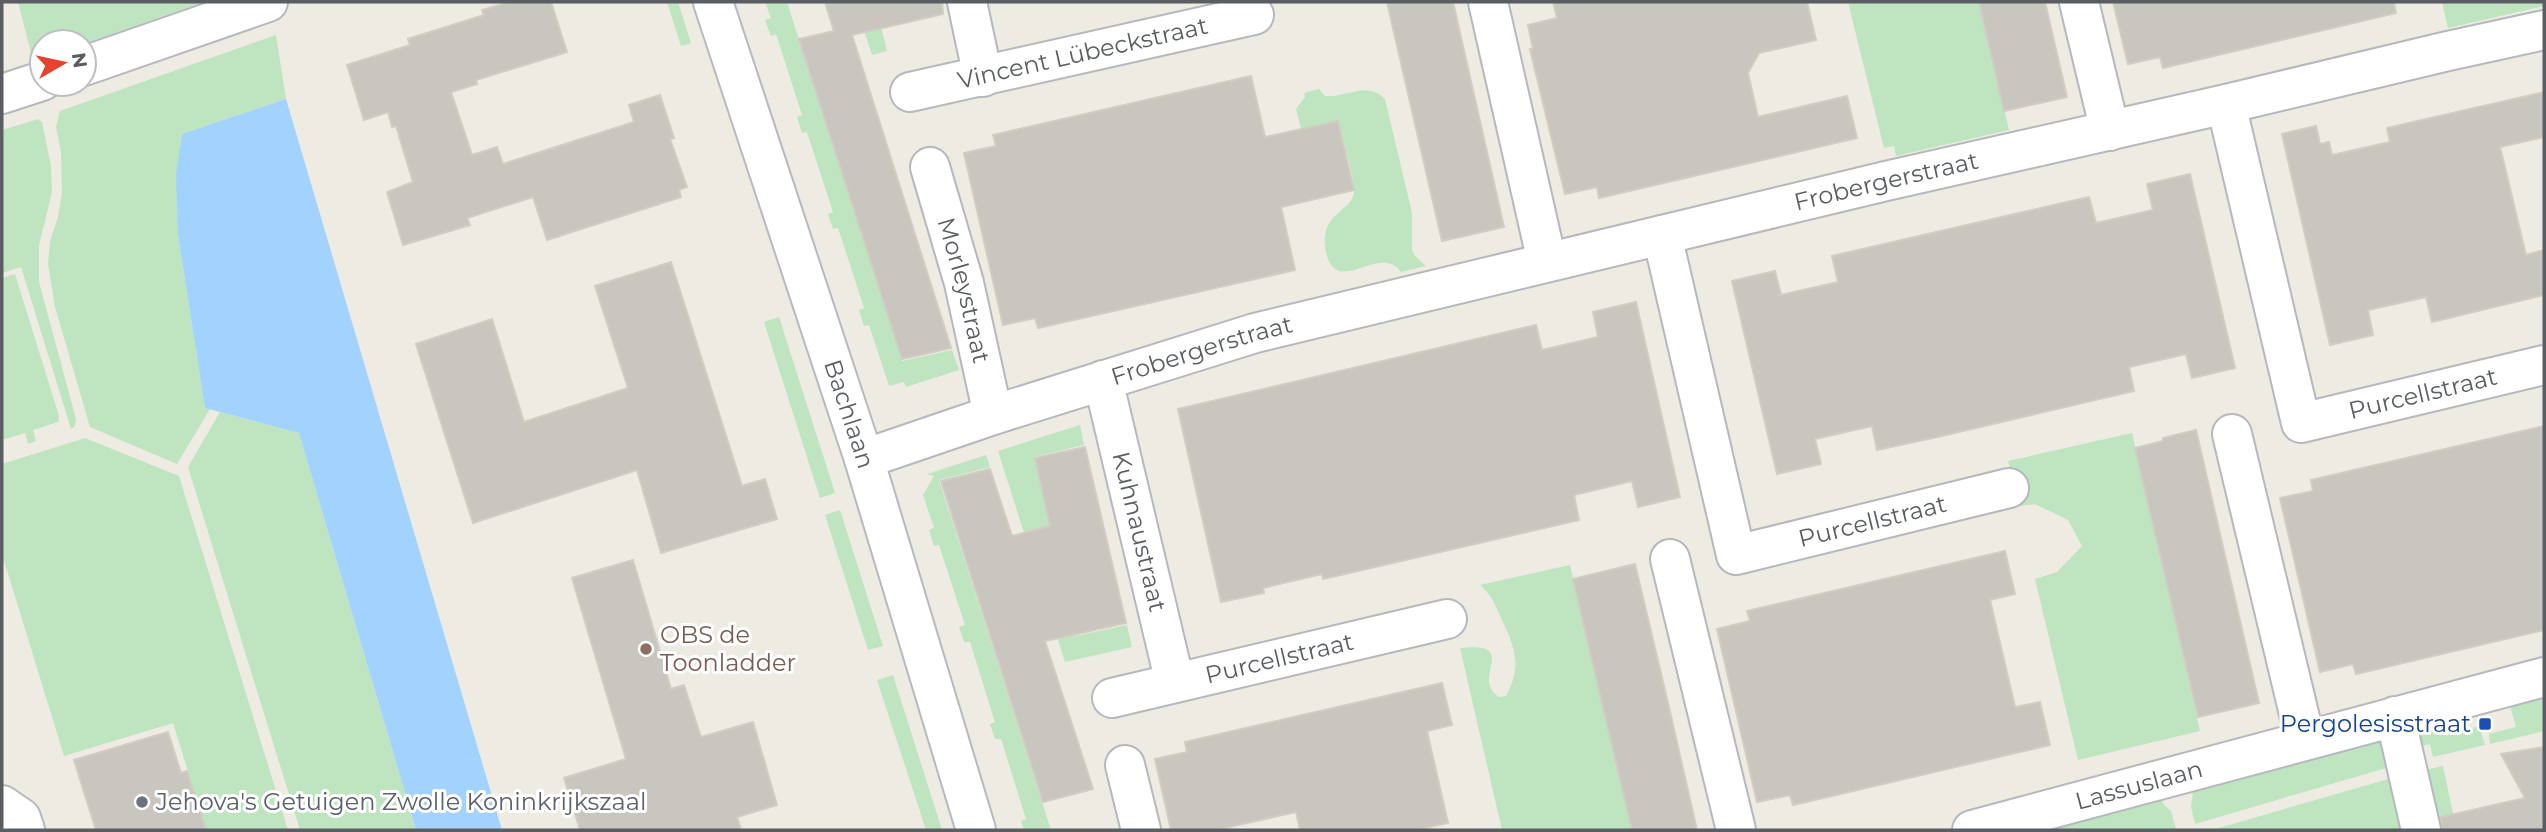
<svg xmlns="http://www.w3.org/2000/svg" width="2546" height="832" viewBox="0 0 2546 832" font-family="Montserrat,sans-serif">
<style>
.green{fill:#bee5c0}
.water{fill:#a1d3fe}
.building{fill:#c8c6bf;stroke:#d2cdc0;stroke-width:2}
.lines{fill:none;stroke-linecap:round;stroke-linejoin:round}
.street-casing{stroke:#b5b8bc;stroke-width:42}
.secondary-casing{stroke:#b6b9be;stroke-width:42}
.street{stroke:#fff;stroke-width:38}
.secondary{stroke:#fff;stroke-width:38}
.education-dot{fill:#8d6e63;stroke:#fff;stroke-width:2.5}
.transit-dot{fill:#1a4fb4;stroke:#fff;stroke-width:2.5}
.worship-dot{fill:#6b7280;stroke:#fff;stroke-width:2.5}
.labels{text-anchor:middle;stroke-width:6;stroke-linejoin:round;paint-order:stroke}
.street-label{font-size:24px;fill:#5a5e63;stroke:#fff}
.education-label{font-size:24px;fill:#785e54;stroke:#fff;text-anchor:start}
.transit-label{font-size:24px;fill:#164399;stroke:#fff;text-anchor:end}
.worship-label{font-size:24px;fill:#5b616d;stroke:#fff;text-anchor:start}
</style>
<rect width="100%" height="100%" fill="#edebe2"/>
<g class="green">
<path d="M18,2h185l-119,42 -42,-2v16l-9,3z"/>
<path d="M667,2h11l13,41 -10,3z"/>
<path d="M765,2h22l115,359 50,-11 7,20 -53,17 -2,-5 -15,4 -20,-61 -5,1 -5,-16 5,-2 -26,-80 -5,1 -5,-15 5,-2 -26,-80 -5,1 -5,-16 5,-2 -26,-81 -5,2 -6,-16 6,-2z"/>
<path d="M855,2h20l12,49 -15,4z"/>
<path d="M1848,2h131l30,128 -113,26 -2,-10 -10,2z"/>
<path d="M2442,2h102v4l-96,22z"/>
<path d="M276,35l10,64 -104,35 -4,101 27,173 5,1 -33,55 -87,-37 -35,-120 -7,-43 2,-23 8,-24 4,-24 -1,-41 -5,-25 4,-16z"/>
<path d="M1319,89l6,7c22,2 41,-16 60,3l27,114v37l3,6 11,10 -25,6c-21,-29 -62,24 -74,-16 -12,-45 28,-43 27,-66 0,-15 -12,-52 -16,-69l-37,8 -5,-20 9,-12 -1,-4z"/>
<path d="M38,119l4,3 9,44 1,26 -13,53v37l37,137 -1,7 -4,3 -50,-162 -19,6v-143z"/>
<path d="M15,274l44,142 -1,6 -25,8 3,11 -8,3 -3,-11 -23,7v-162z"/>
<path d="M779,317l56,176 -15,5 -56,-176z"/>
<path d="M220,412l79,21 117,397h-116l-112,-363z"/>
<path d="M1080,425l4,20 -50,12 41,179 52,-11 5,22 -67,15 -67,-211z"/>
<path d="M2132,433l68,298 -122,29 -43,-181 22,-7 25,-26 -14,-26 -33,-16 -16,2 -11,-45z"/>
<path d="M85,438l94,38 109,354h-82l-33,-107 -109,33 -62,-202v-90z"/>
<path d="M986,455l4,12 -51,13 112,350h-27l-3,-9 5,-2 -25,-80h-6l-5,-15 5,-2 -25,-80h-6l-5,-15 6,-2 -26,-80 -5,1 -5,-16 5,-2 -11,-33 11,-19 -7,-2z"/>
<path d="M840,510l43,136 -15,4 -43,-135z"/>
<path d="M1570,565l62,265h-130l-42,-182c62,-7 9,30 39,49l7,-1c20,-36 4,-57 -10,-89 -4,-9 -8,-15 -16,-22z"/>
<path d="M893,675l49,155h-16l-49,-150z"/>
<path d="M2544,697v34l-54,13 -1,-10 27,-7 -6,-21z"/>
<path d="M2441,724l4,12 34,-10 6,19 -52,12 -3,-13 -13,3 -3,-15z"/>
<path d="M2386,740l7,26 -198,58 -4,-17 2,-15z"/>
<path d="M2443,766l10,47h3l5,17h-25l-15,-59z"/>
<path d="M2388,779l12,51h-188l166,-48z"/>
<path d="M2162,800l1,4 8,7 5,18 -124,1z"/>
</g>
<path class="water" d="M286,99l216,731h-86l-117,-397 -94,-25 -27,-173 -2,-61 6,-40z"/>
<g class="building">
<path d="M510,2h41l16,50 -91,28 1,4 -26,8 21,63 25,-8 6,17 131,-42 -5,-17 31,-10 14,43 -4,1 17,48 -8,3 2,7 -134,43 -14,-43 -66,21 3,7 -67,20 -16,-53 26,-10 -17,-56 -4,1 -4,-15 -24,8 -17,-55 63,-20 -2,-6 76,-24 -2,-5z"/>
<path d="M825,2h117l1,12 -91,21 99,313 -49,11 -103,-320 35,-8z"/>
<path d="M1387,2h66l51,225 -62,14z"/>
<path d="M1553,2h254l9,38 -57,13 -11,20 10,44 89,-21 10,42 -258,60 -2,-11 -32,7 -35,-145h3l-5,-24 29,-7z"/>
<path d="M1979,2h66l22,95 -63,14z"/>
<path d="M2113,2h281l2,11 -233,55 -3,-11 -32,7z"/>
<path d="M1251,76l14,61 73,-16 16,69 -73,17 14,63 -257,58 -3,-10 -32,7 -39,-172 32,-7 -3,-11z"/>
<path d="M2544,92v45l-44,10 26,108 18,-5v45l-112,27 -6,-25 -58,13 5,25 -43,10 -48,-211 34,-8 4,18 9,-2 3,13 58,-13 -3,-14z"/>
<path d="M2190,174l45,194 -43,10 -6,-24 -57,13 5,24 -197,46 -60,13 -5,-24 -57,13 6,25 -44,10 -45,-193 43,-10 6,24 57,-13 -6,-26 257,-59 7,26 57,-13 -6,-26z"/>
<path d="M671,262l71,224 23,-7 12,40 -116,34 -24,-83 -164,53 -57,-179 76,-25 32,103 104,-34 -33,-102z"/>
<path d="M1636,302l44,195 -42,10 -6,-26 -58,14 5,25 -256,59 -1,-5 -59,14 1,5 -43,9 -43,-193 358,-84 6,25 56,-13 -5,-25z"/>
<path d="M2544,426v204l-188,44 -3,-10 -33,8 -40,-174 33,-7 -2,-11z"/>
<path d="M2196,430l63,273 -61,14 -63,-269 28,-7v-3z"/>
<path d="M1085,447l41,176 -81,18 48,148 -50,13 -102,-321 49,-12 22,67 38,-10 -15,-68z"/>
<path d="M2005,551l10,43 -25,6 25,107 25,-5 10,43 -257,60 -3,-10 -33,7 -40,-173 33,-8 -3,-10z"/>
<path d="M633,560l38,129 13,-4 17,52 52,-15 24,83 -40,12 4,13h-161l-16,-52 62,-19 -54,-181z"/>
<path d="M1635,564l33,139 29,127h-65l-38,-161 -21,-90z"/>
<path d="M1442,683l10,42 -25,6 21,92 -32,7h-116l-4,-18 -80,18h-45l-16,-71 32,-7 -2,-10z"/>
<path d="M168,732l13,41 6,-2 19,59h-110l-22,-70z"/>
<path d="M2544,747v83h-102l-1,-13 84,-19 -24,-44z"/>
</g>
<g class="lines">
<g class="street-casing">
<g id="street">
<path d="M967,2l16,75"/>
<path d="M1488,2l59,260"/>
<path d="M2079,2l31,129"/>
<path d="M84,66l184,-64"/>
<path id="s1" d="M910,92l344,-77"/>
<path d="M2,94l40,-13"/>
<path id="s2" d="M2226,104l75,319 243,-58"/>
<path id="s3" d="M930,167l34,116 29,132"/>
<path id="s4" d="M1662,235l74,320 273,-67"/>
<path id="s5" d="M1103,380l72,303"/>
<path d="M2232,434l73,305"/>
<path id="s6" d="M864,459l129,-44 262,-82 631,-152 340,-77 222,-53 96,-21"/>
<path d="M1670,559l66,271"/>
<path id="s7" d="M1112,698l335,-79"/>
<path d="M2395,716l26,114"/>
<path d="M1125,765l16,65"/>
<path d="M2,805l19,13 4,12"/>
<path id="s8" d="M1972,830l572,-153"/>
</g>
</g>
<g class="secondary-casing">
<g id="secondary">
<path id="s9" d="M713,2l151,457 112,371"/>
</g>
</g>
<use href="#street" class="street"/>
<use href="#secondary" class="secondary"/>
</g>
<circle class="education-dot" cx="646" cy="649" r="7"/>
<rect class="transit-dot" x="2478" y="717" width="14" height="14" rx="3.5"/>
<circle class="worship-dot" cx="142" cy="802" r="7"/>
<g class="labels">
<g class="street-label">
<text dy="8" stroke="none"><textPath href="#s1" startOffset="177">Vincent Lübeckstraat</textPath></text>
<text dy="8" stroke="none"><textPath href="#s6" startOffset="1060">Frobergerstraat</textPath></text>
<text dy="8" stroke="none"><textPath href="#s3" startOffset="128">Morleystraat</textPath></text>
<text dy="8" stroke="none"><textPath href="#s6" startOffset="355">Frobergerstraat</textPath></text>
<text dy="8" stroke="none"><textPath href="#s2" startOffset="453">Purcellstraat</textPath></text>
<text dy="8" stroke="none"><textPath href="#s9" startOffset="434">Bachlaan</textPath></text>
<text dy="8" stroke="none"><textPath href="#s4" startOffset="469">Purcellstraat</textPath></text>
<text dy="8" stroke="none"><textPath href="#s5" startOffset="156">Kuhnaustraat</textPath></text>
<text dy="8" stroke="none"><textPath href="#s7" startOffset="172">Purcellstraat</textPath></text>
<text dy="8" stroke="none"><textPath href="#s8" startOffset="173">Lassuslaan</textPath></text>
</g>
<g class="education-label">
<text x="660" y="643">OBS de<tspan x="660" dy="28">Toonladder</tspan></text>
</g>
<g class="transit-label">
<text x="2471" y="732">Pergolesisstraat</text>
</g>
<g class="worship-label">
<text x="156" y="810">Jehova's Getuigen Zwolle Koninkrijkszaal</text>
</g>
</g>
<rect width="2546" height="832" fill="none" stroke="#5a5e63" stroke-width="7"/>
<g transform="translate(63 63) rotate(81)"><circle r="33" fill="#ffffff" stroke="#bdbfc1" stroke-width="2"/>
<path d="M0-5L12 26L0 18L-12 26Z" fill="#e7422e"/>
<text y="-10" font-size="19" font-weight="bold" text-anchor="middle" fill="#5a5e63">N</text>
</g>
</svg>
